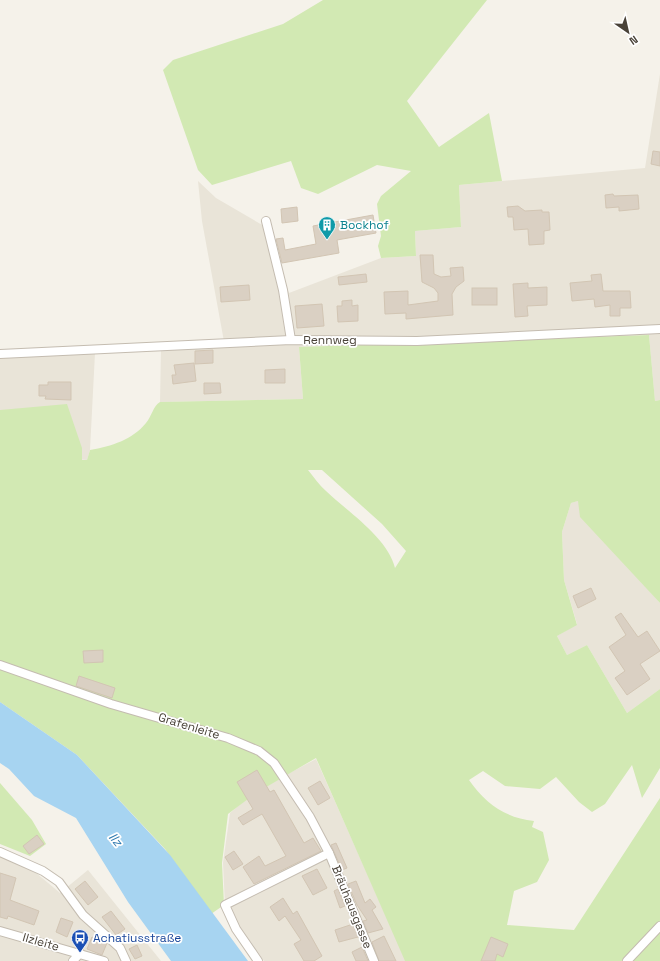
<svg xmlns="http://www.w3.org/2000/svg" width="660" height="961" viewBox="0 0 660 961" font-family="'Space Grotesk',sans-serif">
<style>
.residential{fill:#e9e4d8}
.green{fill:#d2e9b3;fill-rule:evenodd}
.water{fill:#a7d4f1}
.building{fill:#dad0c3;stroke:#d2c5b3}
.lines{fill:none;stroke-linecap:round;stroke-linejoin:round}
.minor-casing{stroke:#c4bcb0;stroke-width:10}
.minor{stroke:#fff;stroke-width:8}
.labels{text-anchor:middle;stroke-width:3.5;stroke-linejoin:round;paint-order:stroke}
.culture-label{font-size:12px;fill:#0d838f;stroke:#fff;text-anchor:start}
.street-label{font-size:12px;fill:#494238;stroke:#fff}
.transit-label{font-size:12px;fill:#164399;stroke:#fff;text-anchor:start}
.water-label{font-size:13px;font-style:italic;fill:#2e7aaf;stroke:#fff}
</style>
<rect width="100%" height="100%" fill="#f5f2ea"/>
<g class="residential">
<path d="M660,74v326l-5,1 -6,-66 -350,12 4,52 -143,3 1,-54 64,-1 -23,-126 -4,-40 18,17 48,28 25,67 92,-35 35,-2 -1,-25 46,-4 -2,-42 186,-17z"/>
<path d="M95,353l-5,97 -3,10 -46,-4 -41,-10v-89z"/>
<path d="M578,501l50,66 32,36v86l-33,24 -40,-68 -20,10 -10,-19 20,-12 -13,-44 -2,-48 9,-29z"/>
<path d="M316,759l13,29 77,173h-142l-39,-56 -2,-42 7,-50 26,-22z"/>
<path d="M0,855l29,12 31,26 28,-23 73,91h-161z"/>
</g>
<g class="green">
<path d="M323,0h164l-80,101 32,46 50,-34 13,68 -43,4 2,42 -46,4 1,25 -35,2 -3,-12 3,-10 -4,-32 4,-8 30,-25 -34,-6 -59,29 -17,-6 -10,-27 -79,24 -14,-15 -35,-100 10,-10 110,-36z"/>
<path d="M649,335l6,66 5,-1v203l-80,-86 -2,-16 -7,2 -9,29 2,48 13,45 -20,11 10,19 20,-10 40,68 33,-24v79l-18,30 -10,-33 -27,39 -13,8 -13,-10 -23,-25 -16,12 -35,-3 -22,-15 -14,9c16,23 36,38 65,41l-2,6 11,5 6,28 -12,22 -23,9 -7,34 67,5 86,-132v163h-255l-89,-203 -60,35 -28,21 -6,49 2,42 -13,9 -46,-65 -88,-94 -77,-53v-292l67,-6 15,44v12h5l3,-10c22,-4 42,-10 56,-27 6,-7 7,-17 14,-21l143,-3 -4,-52zM308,470h14l60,54 24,27 -11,17c-7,-30 -47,-56 -69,-77 -7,-6 -12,-14 -18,-21z"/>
<path d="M0,783l32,37 14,24 -16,12 -30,-12z"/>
</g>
<path class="water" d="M0,702l77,53 93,100 78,106h-77l-43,-59 -52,-84 -42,-22 -25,-27 -9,-6z"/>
<g class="building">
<path d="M653,151l7,1v14l-9,-2z"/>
<path d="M613,194l1,2 24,-1 1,14 -20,2v-4l-13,1 -1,-13z"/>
<path d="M518,206l7,5 17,-1v2h7l1,18 -6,1v13l-15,1 -1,-16 -14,1 -1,-13h-5l-1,-10z"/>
<path d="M297,207l1,14 -16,2 -1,-14z"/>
<path d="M373,215l3,18 -39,7 2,13 -57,10 -6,-24 7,-1 2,12 31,-6 -3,-18z"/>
<path d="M420,255h13l1,19 7,3 10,-1 -1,-8 13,-1 1,14 -8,6 -4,7 1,21 -47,4v-6l-21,1 -1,-22 24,-1v14l30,-4v-8l-4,-5 -12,-6z"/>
<path d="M366,274l1,8 -28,3 -1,-8z"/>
<path d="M601,274l2,17h27l1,17h-11v8h-10v-11l-15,2 -1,-8 -22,2 -2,-18 22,-2 -1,-6z"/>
<path d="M528,283v5l19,-1v18l-20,1 1,10 -13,1 -2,-33z"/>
<path d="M249,285l1,15 -29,2 -1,-15z"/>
<rect x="472" y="288" width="25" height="17"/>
<path d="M352,300v6l6,-1v16l-20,1 -1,-16h5v-5z"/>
<path d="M322,304l2,22 -27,2 -2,-22z"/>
<path d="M213,350v13l-18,1v-13z"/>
<path d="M194,363l2,18 -23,3 -1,-9h4l-2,-10z"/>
<path d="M285,369v14h-20v-13z"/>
<path d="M48,382h23v18l-26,-1 1,-3h-7v-11h9z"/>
<path d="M204,383h16l1,10 -17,1z"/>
<path d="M591,588l5,11 -18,9 -5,-12z"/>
<path d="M621,613l17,24 9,-6 13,20 -20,13 10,15 -23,16 -12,-17 10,-7 -16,-24 17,-12 -11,-18z"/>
<path d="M103,650v12l-19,1 -1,-12z"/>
<path d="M79,676l36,12 -3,10 -36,-12z"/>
<path d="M257,770l13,22 4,-2 30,53 9,-5 8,13 -67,33 -11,-17 16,-11 6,10 21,-10 -24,-42 -19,11 -5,-7 15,-9 -16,-27z"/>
<path d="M320,781l10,17 -12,7 -10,-17z"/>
<path d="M37,835l7,9 -15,10 -6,-8z"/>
<path d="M336,843l11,25 -5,2 -11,-25z"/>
<path d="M234,851l9,13 -10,6 -8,-13z"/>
<path d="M317,869l10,19 -14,7 -11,-19z"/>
<path d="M0,873l16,5 -6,22 29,11 -5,14 -26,-9 -1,3 -7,-2z"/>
<path d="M85,881l13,16 -10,8 -13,-16z"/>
<path d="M356,881l9,22 5,-4 6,8 -4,3 11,19 -15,4 -5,-12 4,-1 -10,-15 -9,-21z"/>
<path d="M338,889l7,17 -5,2 -6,-17z"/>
<path d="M283,898l10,16 4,-3 25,45 -8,5h-10l-10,-17 7,-4 -16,-24 -6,5 -9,-14z"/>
<path d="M111,911l14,18 -9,6 -14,-18z"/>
<path d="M61,918l12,4 -6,15 -11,-5z"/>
<path d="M353,924l5,13 -19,5 -4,-12z"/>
<path d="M384,936l12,25h-17l-7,-19z"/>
<path d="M92,937l15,6 -5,12 -15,-6z"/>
<path d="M491,937l17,7 -5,13 -6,-3 -2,7h-14z"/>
<path d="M137,945l5,11 -7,3 -6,-10z"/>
<path d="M362,947l6,14h-12l-4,-9z"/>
</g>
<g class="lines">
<g class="minor-casing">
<g id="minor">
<path d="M266,221l17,69 8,50"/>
<path d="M0,354l291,-14 126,1 243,-12"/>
<path d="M0,665l111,39 117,34 31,13 15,12 36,54 19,36 45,108"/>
<path d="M0,852l43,19 16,11 24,33 37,33 6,13"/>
<path d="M0,931l104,30"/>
<path d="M73,961l7,-8"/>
<path d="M258,961l-22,-32 -11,-24 104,-52"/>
<path d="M627,961l33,-35"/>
</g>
</g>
<use href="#minor" class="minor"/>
</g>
<defs>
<g id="building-pin" transform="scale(0.9)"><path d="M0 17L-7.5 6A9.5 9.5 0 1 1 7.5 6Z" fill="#0f9aa8" stroke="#fff"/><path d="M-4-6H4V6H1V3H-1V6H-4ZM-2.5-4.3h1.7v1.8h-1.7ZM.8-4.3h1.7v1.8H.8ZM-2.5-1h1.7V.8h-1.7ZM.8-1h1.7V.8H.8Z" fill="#fff"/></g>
<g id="bus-pin" transform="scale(0.9)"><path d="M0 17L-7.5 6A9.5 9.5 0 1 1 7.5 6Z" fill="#1a4fb4" stroke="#fff"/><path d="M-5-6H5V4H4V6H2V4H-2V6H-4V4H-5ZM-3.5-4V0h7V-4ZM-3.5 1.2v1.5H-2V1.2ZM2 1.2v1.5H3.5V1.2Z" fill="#fff"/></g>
</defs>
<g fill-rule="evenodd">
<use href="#building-pin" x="327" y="225"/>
<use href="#bus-pin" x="80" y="938"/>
</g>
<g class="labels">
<g class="culture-label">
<text x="340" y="229">Bockhof</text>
</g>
<g class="street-label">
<text x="330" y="344">Rennweg</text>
<text transform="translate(189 726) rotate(17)" y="4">Grafenleite</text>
<text transform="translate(352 907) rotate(68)" y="4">Bräuhausgasse</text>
<text transform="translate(41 942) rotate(16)" y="4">Ilzleite</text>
</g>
<g class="transit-label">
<text x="93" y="942">Achatiusstraße</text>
</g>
<g class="water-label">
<text transform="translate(116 839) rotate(50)" y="5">Ilz</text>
</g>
</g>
<g transform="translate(628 32) rotate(146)" stroke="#ffffff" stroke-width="3" paint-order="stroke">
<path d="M0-3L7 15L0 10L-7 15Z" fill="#494238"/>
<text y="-6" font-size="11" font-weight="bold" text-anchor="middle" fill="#494238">N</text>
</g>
</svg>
